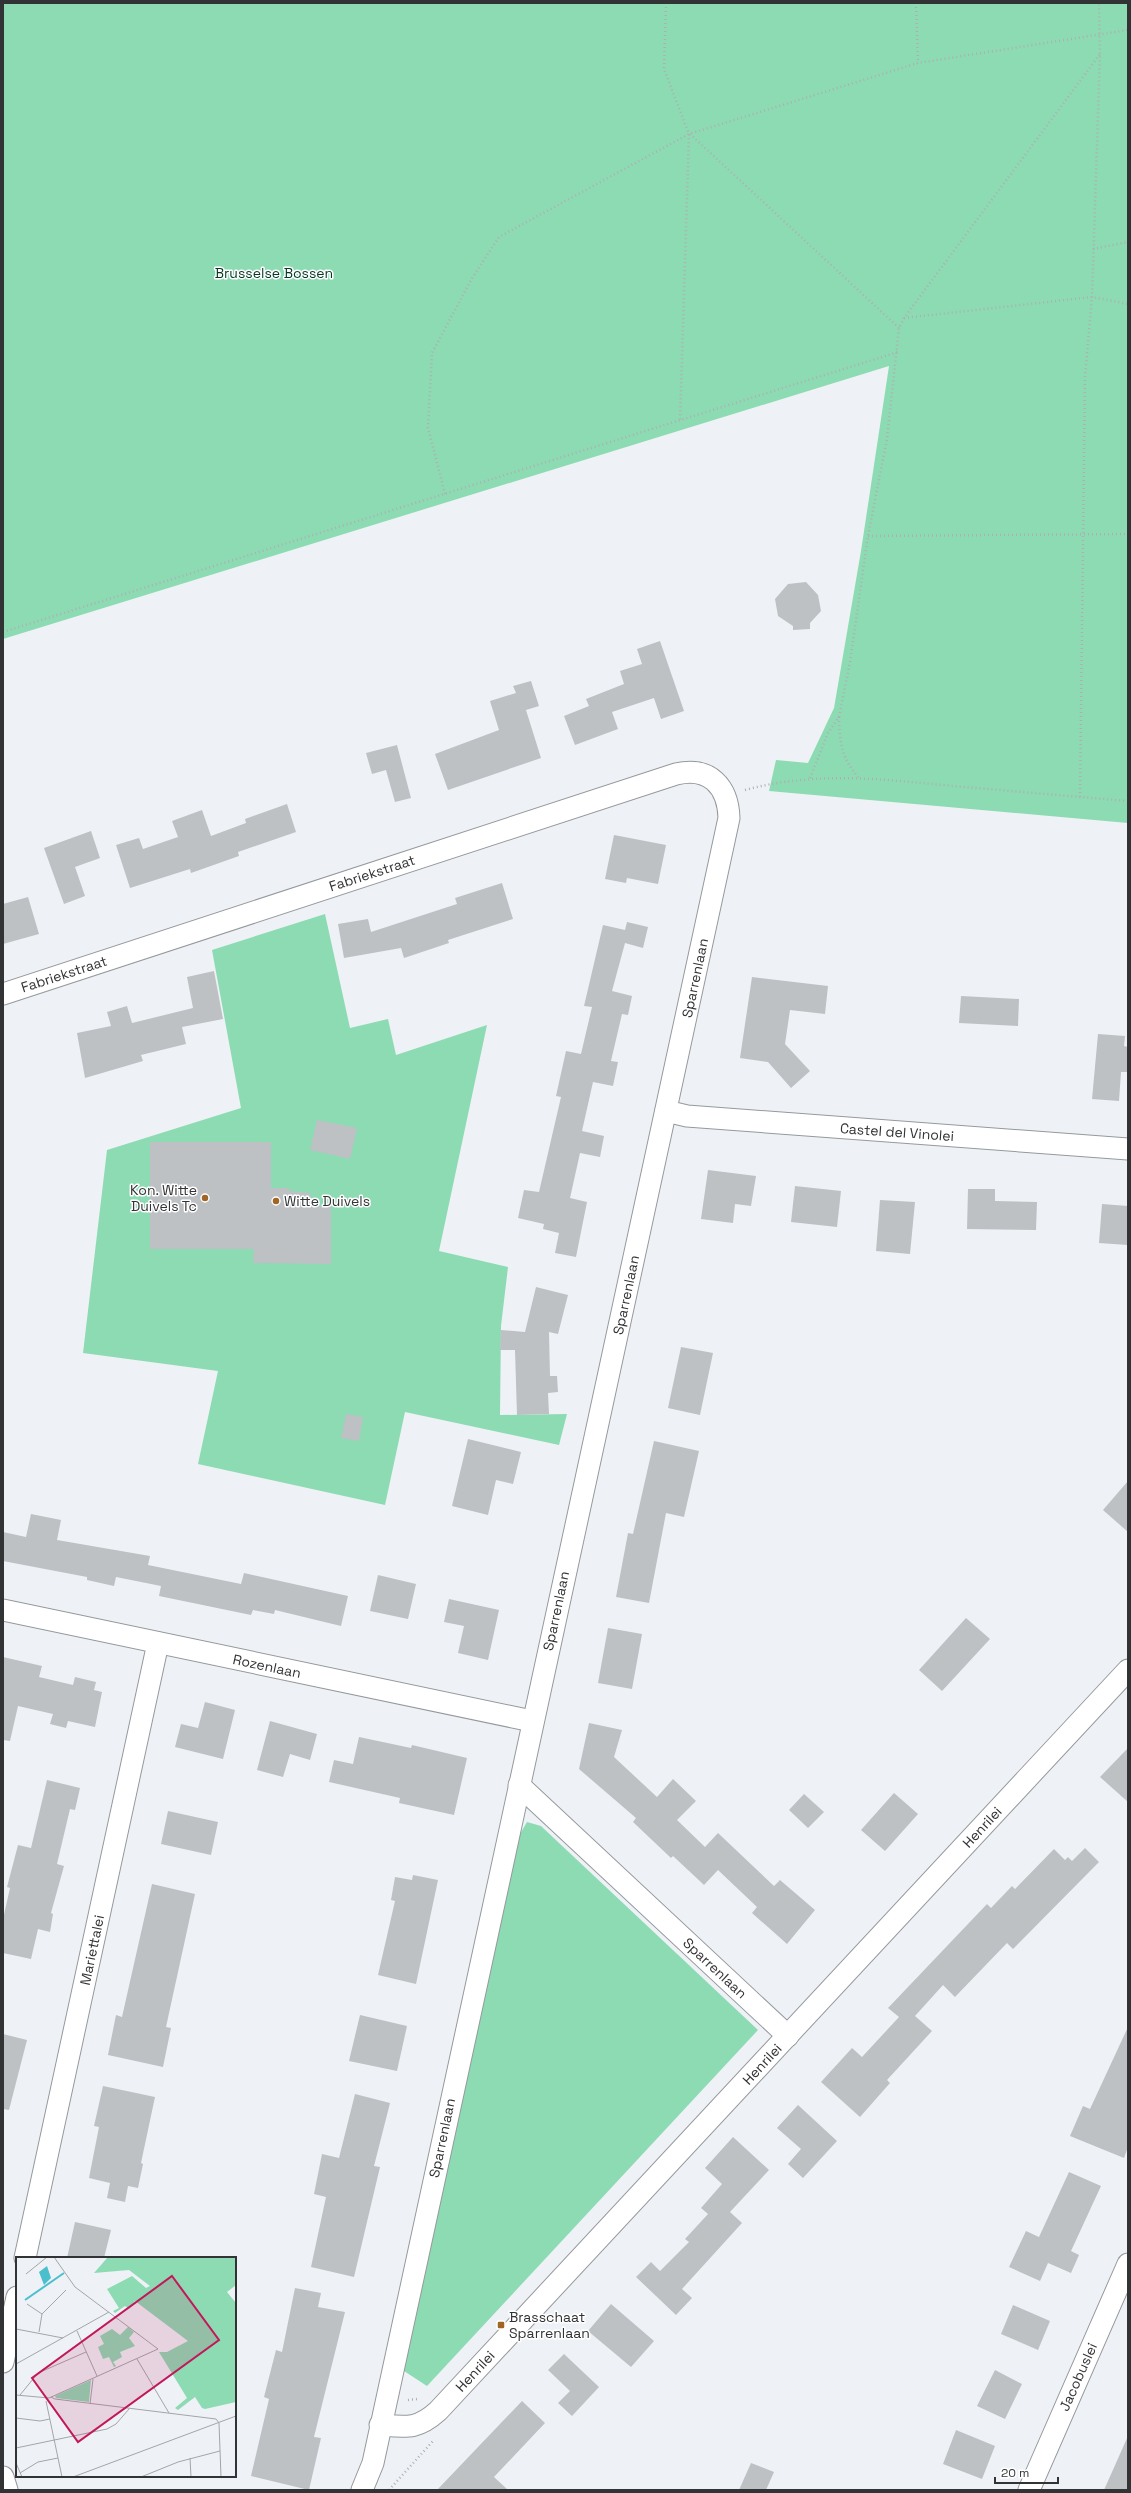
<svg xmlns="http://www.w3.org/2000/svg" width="1131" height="2493" viewBox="0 0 1131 2493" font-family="'Space Grotesk',sans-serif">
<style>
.green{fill:#8cdbb3}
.building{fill:#bdc1c4}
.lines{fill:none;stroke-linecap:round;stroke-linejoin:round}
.minor-casing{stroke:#95999c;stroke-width:23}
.path{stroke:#adb0b3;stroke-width:2.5;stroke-dasharray:1 3;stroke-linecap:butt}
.minor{stroke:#fff;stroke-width:21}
.poi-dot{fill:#a06625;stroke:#fff;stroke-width:1.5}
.labels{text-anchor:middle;stroke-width:3;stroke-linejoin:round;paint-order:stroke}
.park-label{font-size:14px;fill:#053824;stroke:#fff}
.street-label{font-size:14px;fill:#323335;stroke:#fff}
.poi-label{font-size:14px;fill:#323335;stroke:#fff;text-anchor:start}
.inset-river{fill:none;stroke:#4cbfcc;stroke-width:2}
.inset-road{fill:none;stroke:#a3a6a9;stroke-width:1}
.view{fill:#c2185b;fill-opacity:0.15;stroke:#c2185b;stroke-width:2}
.inset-edge{fill:none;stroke:#323335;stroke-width:2}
</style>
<rect width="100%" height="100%" fill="#eef2f6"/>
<g class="green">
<path d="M3,3h1125v820l-359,-32 7,-31 32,3 26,-55 27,-157 28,-185 -886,273z"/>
<path d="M325,914l25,114 38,-9 8,36 91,-30 -48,226 69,16 -7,59 -1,89 67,-1 -8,31 -154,-33 -20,93 -187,-41 20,-93 -135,-18 24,-203 134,-42 -29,-158z"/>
<path d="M527,1822l14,4 217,204 -331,356 -23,-15 116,-537z"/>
</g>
<g class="building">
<path d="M806,582l12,13 3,16 -11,12v6l-17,1v-4l-15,-10 -3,-17 13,-15z"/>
<path d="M660,641l24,70 -23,8 -7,-21 -42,14 6,17 -43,16 -11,-29 25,-10 -3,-7 38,-15 -4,-13 22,-7 -5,-15z"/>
<path d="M531,681l8,25 -13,4 15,48 -93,32 -13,-36 64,-24 -9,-29 26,-8 -3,-7z"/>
<path d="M397,745l14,53 -16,4 -9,-32 -14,4 -6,-21z"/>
<path d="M287,804l9,28 -58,20 1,4 -48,17 -1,-4 -60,19 -14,-43 23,-7 4,11 35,-12 -6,-16 30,-11 9,26 35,-13 -1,-4z"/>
<path d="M91,831l9,27 -25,9 10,29 -21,8 -20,-56z"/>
<path d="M614,835l52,10 -8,39 -31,-6 -1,5 -21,-4z"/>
<path d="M502,883l11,36 -65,21 1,3 -45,15 -3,-10 -57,10 -6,-34 30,-5 3,13 86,-28 -2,-6z"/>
<path d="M28,897l11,37 -36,10v-40z"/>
<path d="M627,922l21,5 -5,21 -18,-5 -13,48 20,5 -4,19 -6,-1 -11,47 7,1 -5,24 -20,-4 -11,49 22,5 -4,21 -20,-4 -10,45 17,4 -11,55 -21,-4 4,-20 -16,-4 1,-5 -26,-6 6,-28 15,2 22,-95 -5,-1 10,-45 15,3 11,-47 -8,-1 19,-81 22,5z"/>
<path d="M214,971l9,48 -41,8 4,17 -45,11 2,6 -58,17 -8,-45 34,-7 -4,-14 20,-6 5,17 61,-15 -6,-31z"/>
<path d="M752,977l76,9 -3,28 -35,-4 -5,34 25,27 -19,17 -23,-26 -28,-4z"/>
<path d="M961,996l58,3 -1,27 -59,-3z"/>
<path d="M1098,1034l27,2 -1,10 4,1v25h-7l-2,29 -27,-2z"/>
<path d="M317,1120l40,8 -7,31 -40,-9z"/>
<path d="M150,1142h121v46h18l1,3 20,2 3,13h18v58l-78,-1 1,-14h-104z"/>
<path d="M708,1170l48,6 -5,30 -16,-2 -2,19 -32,-4z"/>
<path d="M795,1186l46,5 -4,36 -46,-5z"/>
<path d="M968,1189h27v12l42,1 -1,28 -69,-1z"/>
<path d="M880,1200l35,2 -5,52 -34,-3z"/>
<path d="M1102,1204l26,2v39l-29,-2z"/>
<path d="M536,1287l32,8 -10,39 -9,-2 1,44h7l1,16 -10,1 1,21 -32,1 -2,-65h-15l1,-20 24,2z"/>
<path d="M681,1347l32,6 -13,62 -32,-7z"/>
<path d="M346,1414l17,3 -4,24 -18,-3z"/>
<path d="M468,1439l53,13 -8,32 -17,-4 -8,35 -36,-9z"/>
<path d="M654,1441l45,10 -15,66 -18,-4 -17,90 -33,-6 12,-64 5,1z"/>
<path d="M1128,1481v51l-25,-22z"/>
<path d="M31,1514l30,6 -4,20 93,16 -2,9 93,19 3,-11 104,23 -7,30 -66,-16 -1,4 -21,-4 -2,5 -92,-19 2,-10 -45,-9 -2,9 -27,-6v-3l-84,-16v-29l23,5z"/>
<path d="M378,1575l38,9 -8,35 -38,-8z"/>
<path d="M449,1599l50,11 -11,50 -30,-7 6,-27 -20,-4z"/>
<path d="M966,1618l24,21 -48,52 -23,-21z"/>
<path d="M608,1628l34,6 -10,55 -34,-6z"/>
<path d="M3,1657l39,9 -3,11 34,8 2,-8 21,5 -2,8 8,2 -7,35 -27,-6 -2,7 -16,-4 3,-10 -35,-8 -8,35 -7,-1z"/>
<path d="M205,1702l30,8 -12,49 -48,-12 6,-23 17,4z"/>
<path d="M270,1721l47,13 -7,26 -20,-6 -7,23 -26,-7z"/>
<path d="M589,1723l33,7 -8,27 43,40 16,-18 23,22 -19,19 28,27 13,-14 56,53 6,-6 35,30 -28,34 -35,-31 5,-6 -39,-37 -14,15 -31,-29 -2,2 -38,-36 3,-4 -57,-49z"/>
<path d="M359,1737l52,11 1,-3 55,13 -13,57 -55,-12 1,-5 -71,-16 5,-22 19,4z"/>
<path d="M1128,1748v54l-28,-25z"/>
<path d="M47,1780l33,8 -5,22 -5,-1 -13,55 7,2 -13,47 2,1 -3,18 -12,-3 -7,30 -28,-6v-34l7,-31 -3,-1 11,-42 13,3z"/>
<path d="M894,1793l24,21 -33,37 -24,-21z"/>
<path d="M804,1794l20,18 -16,16 -19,-18z"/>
<path d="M168,1811l50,11 -7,33 -50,-11z"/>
<path d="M1085,1848l14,14 -86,87 -6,-6 -52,54 -12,-12 -28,31 17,15 -45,49 3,3 -30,34 -39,-35 31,-34 10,9 37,-40 -11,-9 99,-104 4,4 21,-22 3,3 39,-40 11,11 3,-3 4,4z"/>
<path d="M413,1875l25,5 -22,104 -38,-9 17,-74 -4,-1 4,-23 17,3z"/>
<path d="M152,1884l43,10 -29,133 5,1 -8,39 -55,-12 8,-40 6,2z"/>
<path d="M360,2015l47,11 -10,45 -48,-10z"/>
<path d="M1128,2027v120l-4,11 -54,-22 13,-30 7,3z"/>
<path d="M3,2034l24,6 -18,70 -6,-1z"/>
<path d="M103,2086l52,11 -14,66 2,1 -5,24 -10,-2 -3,16 -18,-4 3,-15 -21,-5 10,-51 -5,-1z"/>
<path d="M355,2094l35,9 -16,63 6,1 -26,110 -43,-10 15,-70 -12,-3 8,-40 17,4z"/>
<path d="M798,2105l39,36 -34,37 -15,-14 13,-15 -24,-21z"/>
<path d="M733,2137l36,33 -39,42 12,11 -60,66 10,9 -16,17 -40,-38 15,-15 9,9 29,-29 -4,-3 23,-25 -7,-6 21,-24 -17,-16z"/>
<path d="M1069,2172l32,14 -30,65 8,4 -8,18 -23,-10 -8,18 -31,-14 17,-36 13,6z"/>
<path d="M75,2222l36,8 -7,28h-37z"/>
<path d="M295,2288l26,5 -3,14 27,5 -31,125 7,1 -12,52 -58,-14 18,-77 -5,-2 12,-47 6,2z"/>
<path d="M611,2304l43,37 -23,26 -43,-36z"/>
<path d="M1013,2305l37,16 -12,29 -37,-16z"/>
<path d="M564,2354l35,33 -27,29 -14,-13 12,-12 -22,-21z"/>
<path d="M995,2370l27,14 -17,35 -28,-13z"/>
<path d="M522,2401l23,22 -51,54 14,13h-71z"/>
<path d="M956,2430l39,16 -13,33 -39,-15z"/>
<path d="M1128,2436v54h-24z"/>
<path d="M751,2463l23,9 -8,18h-27z"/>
</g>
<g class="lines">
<g class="minor-casing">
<g id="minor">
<path d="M3,994l673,-220c33,-8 52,12 53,44l-356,1645 -11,27"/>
<path d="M666,1111l21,5 441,33"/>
<path d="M3,1610l529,111"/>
<path d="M519,1785l269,251"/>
<path d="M25,2258l133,-615"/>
<path d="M3,2362l14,-65"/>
<path d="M380,2425c26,2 37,5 58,-14l690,-741"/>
<path d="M3,2477l4,13"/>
<path d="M1029,2490l99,-226"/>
</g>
</g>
<g class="path">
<path d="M666,3l-2,66 25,65 -9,288"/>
<path d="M916,3l2,59"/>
<path d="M690,134l209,194"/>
<path d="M1093,249l35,-7"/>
<path d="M904,318l188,-21 36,7"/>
<path d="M445,494l-17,-66 4,-75 39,-73 28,-43 190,-103 229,-71 210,-33"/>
<path d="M868,536l260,-2"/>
<path d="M3,632l895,-280"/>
<path d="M839,717c1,28 2,39 19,60"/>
<path d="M810,778l18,-45 11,-16 11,-55 18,-126 19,-97 12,-111 5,-10 196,-264"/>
<path d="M745,790c71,-19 136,-11 208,-4 58,5 117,10 175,15"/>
<path d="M1080,797l5,-420 7,-80 8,-243 -1,-51"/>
<path d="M408,2400l10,-1"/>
<path d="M389,2490l44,-49"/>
</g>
<use href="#minor" class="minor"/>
</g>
<g class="poi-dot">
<circle cx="205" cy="1198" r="4"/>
<circle cx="276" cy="1201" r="4"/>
<rect x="497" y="2321" width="8" height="8" rx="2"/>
</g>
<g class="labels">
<g class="park-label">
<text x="274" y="278">Brusselse Bossen</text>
</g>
<g class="street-label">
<text transform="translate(372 873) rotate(-18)" y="5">Fabriekstraat</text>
<text transform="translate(64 974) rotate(-18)" y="5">Fabriekstraat</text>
<text transform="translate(695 978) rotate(-78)" y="5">Sparrenlaan</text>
<text transform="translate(897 1132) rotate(4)" y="5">Castel del Vinolei</text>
<text transform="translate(626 1295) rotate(-78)" y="5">Sparrenlaan</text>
<text transform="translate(556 1611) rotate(-78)" y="5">Sparrenlaan</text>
<text transform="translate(267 1666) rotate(12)" y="5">Rozenlaan</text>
<text transform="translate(982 1827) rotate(-47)" y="5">Henrilei</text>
<text transform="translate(92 1950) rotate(-78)" y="5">Mariettalei</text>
<text transform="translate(715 1968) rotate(43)" y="5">Sparrenlaan</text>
<text transform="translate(762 2064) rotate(-47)" y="5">Henrilei</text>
<text transform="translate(442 2138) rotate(-78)" y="5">Sparrenlaan</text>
<text transform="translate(475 2371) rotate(-47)" y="5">Henrilei</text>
<text transform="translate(1078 2377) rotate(-66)" y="5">Jacobuslei</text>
</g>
<g class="poi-label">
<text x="197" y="1195" text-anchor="end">Kon. Witte<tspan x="197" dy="16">Duivels Tc</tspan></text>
<text x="284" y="1206">Witte Duivels</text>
<text x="509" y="2322">Brasschaat<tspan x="509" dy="16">Sparrenlaan</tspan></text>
</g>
</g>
<g transform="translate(16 2257)">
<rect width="220" height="220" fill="#eef2f6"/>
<path d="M92,0h128v28l-9,7 9,11v99l-31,7 -3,-1 -7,-11 -17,13 -3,-2 12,-10 -28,-46h8l21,-11 -53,-40 -6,8 -4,-3 -10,7 -2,-2 6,-3 -12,-19 25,-13 14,12 4,-2 -21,-16 -35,3zM112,70l6,5 -5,6 6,8 -15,6 2,5 -9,5 3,4 -2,1 -5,-10 -6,2 -5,-12 6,-3 -4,-8 12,-7 8,6zM75,123l-2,22 -33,-4 -1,-2z" fill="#8cdbb3"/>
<path d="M31,9l4,12 -7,7 -5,-13z" fill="#4cbfcc"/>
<path class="inset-river" d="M9,43l39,-27"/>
<path class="inset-road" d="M10,17l21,-17M11,47l15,10M26,57l24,-24M0,72l47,9M61,74l20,45M23,75l3,-18M121,102l32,54M0,107l93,-52M0,138l33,3 109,-49 -83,-62 -21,-30M4,138l18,-22 48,-21M35,140l4,2 161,20 3,4M30,144l16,76M74,147l3,-25M0,161l24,3 10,-2M203,166l2,54M0,191l91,-19 9,-5 13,-15M174,201l1,19M0,206l6,14M4,216l18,-11 20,-4M57,220l163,-61M125,220l37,-15 42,-11"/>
<path class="view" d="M156,19l47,64 -141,102 -46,-64z"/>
<rect width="220" height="220" class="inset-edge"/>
</g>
<rect width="1131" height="2493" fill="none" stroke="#323335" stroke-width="8"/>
<path d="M995 2477v6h63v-6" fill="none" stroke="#323335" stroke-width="2"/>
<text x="1001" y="2477" font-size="12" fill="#323335" stroke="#ffffff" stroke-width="3" paint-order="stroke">20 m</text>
</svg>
